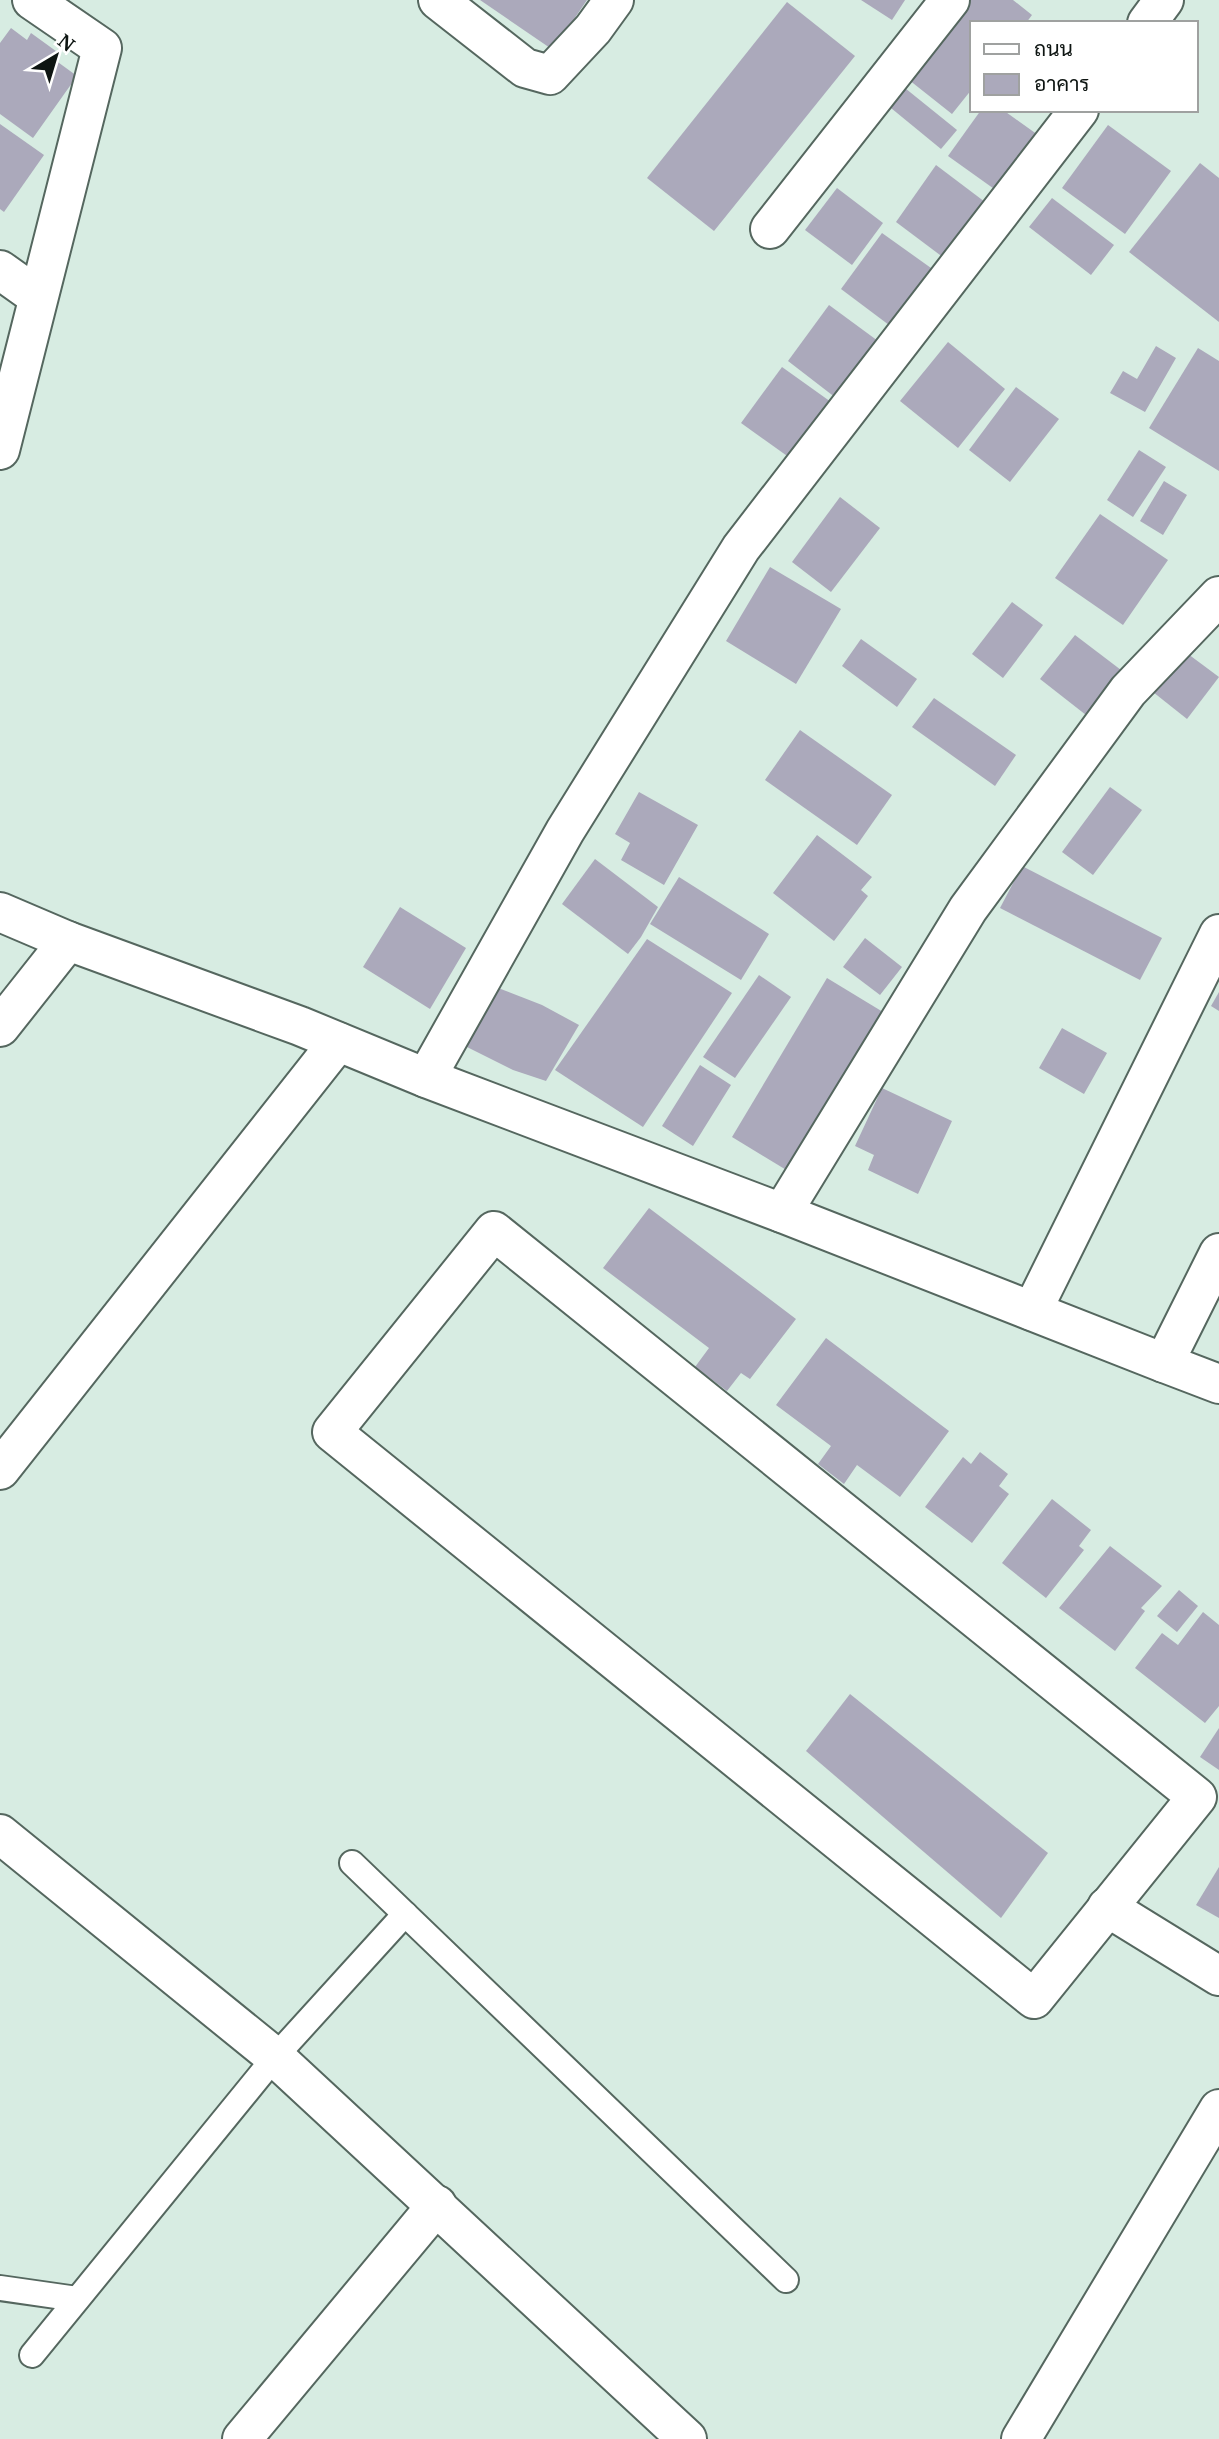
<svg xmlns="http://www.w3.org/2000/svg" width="1219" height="2439" viewBox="0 0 1219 2439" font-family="'Noto Serif',Sarabun,serif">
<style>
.building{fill:#aba9bb}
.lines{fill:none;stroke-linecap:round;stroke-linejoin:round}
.lane-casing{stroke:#55675f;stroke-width:28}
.street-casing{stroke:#55675f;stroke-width:42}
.lane{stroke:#fff;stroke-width:24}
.street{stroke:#fff;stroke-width:38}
</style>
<rect width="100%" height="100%" fill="#d7ece2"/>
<g class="building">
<path d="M480,0h107l-34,50z"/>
<path d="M861,0h44l-13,20z"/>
<path d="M957,0h56l19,15 -6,8h-54v66l-20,25 -53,-42z"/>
<path d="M787,2l68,54 -141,175 -67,-53z"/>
<path d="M11,28l16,12 4,-7 29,21 -5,6 22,16 -44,62 -33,-24v-71z"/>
<path d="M895,80l62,50 -16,19 -61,-50z"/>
<path d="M981,110h22l35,25 -41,56 -49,-35z"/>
<path d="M0,124l44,31 -40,57 -4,-3z"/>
<path d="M1108,125l63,46 -46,63 -63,-46z"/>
<path d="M1200,163l19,15v144l-90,-70z"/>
<path d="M936,165l49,37 -41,56 -48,-36z"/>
<path d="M837,188l46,35 -31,42 -47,-35z"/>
<path d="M1052,198l62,47 -23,30 -62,-48z"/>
<path d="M882,233l49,35 -42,57 -48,-36z"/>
<path d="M829,305l49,36 -42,57 -48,-37z"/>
<path d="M948,342l57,47 -47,59 -58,-47z"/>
<path d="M1156,346l20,12 -31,54 -35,-19 13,-22 14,8z"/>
<path d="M1198,348l21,13v110l-70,-43z"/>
<path d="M782,367l49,35 -41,56 -49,-35z"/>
<path d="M1016,387l43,32 -49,63 -41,-32z"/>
<path d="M1139,450l27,17 -33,50 -26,-17z"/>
<path d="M1164,481l23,14 -24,40 -23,-14z"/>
<path d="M840,497l40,31 -49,64 -39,-30z"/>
<path d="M1100,514l68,46 -45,65 -68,-47z"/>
<path d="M770,567l71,42 -45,75 -70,-43z"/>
<path d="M1012,602l31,23 -40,53 -31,-24z"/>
<path d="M1075,635l46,35 -35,45 -46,-36z"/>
<path d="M861,639l56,40 -20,28 -55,-41z"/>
<path d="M1184,651l35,26 -32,42 -34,-27z"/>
<path d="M934,698l82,57 -21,31 -83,-59z"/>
<path d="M800,730l92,65 -35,50 -92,-65z"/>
<path d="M1110,787l32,23 -49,65 -31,-23z"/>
<path d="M639,792l59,33 -34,60 -43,-25 9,-17 -15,-9z"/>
<path d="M817,835l55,42 -11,13 7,6 -34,45 -61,-48z"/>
<path d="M595,859l63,48 -17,30 -13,17 -66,-50z"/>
<path d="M1022,866l140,72 -22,42 -140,-72z"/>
<path d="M679,877l90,57 -28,46 -91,-56z"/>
<path d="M400,907l66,41 -36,61 -67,-42z"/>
<path d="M865,938l37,29 -22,28 -37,-28z"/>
<path d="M647,939l85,54 -89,134 -88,-57z"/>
<path d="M759,975l32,22 -56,81 -32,-21z"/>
<path d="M827,978l56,34 -95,159 -56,-34z"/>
<path d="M493,986l49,19 37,20 -33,56 -33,-11 -48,-24z"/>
<path d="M1219,992v19l-8,-5z"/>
<path d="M1062,1028l45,25 -23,41 -45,-26z"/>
<path d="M700,1065l31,20 -38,61 -31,-20z"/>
<path d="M882,1088l70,33 -34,73 -50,-24 6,-15 -19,-9z"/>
<path d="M649,1208l147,111 -46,60 -9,-6 -14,18 -32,-24 14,-19 -106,-80z"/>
<path d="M826,1338l123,93 -49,66 -43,-32 -13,19 -26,-20 13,-18 -55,-41z"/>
<path d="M980,1452l28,22 -9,12 10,8 -37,49 -47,-36 38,-50 8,7z"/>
<path d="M1052,1499l39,31 -12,16 5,4 -38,48 -44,-35z"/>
<path d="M1110,1546l52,40 -21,22 4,3 -30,40 -56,-43z"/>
<path d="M1179,1590l19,16 -21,26 -20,-16z"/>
<path d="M1203,1612l16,13v81l-14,17 -70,-55 27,-35 16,12z"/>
<path d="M850,1694l198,159 -47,65 -195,-167z"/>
<path d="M1219,1728v42l-19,-13z"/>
<path d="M1219,1867v51l-23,-13z"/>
</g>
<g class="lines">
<g class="lane-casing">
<g id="lane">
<path d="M352,1863l434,417"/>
<path d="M0,2288l77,11"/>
<path d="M32,2355l243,-298 130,-143"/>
</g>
</g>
<g class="street-casing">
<g id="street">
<path d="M438,0l87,68 25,7 43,-46 21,-29"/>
<path d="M1147,23l17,-23"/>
<path d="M770,229l180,-229"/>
<path d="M0,270l38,27"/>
<path d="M0,450l102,-402 -70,-48"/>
<path d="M0,912l68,29 232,85 126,52 356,135 382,150"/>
<path d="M0,1027l68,-86"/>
<path d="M426,1078l139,-247 176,-283 338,-438"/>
<path d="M782,1213l186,-304 160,-218 91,-95"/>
<path d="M494,1231l703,566 -163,202 -702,-567z"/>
<path d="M1219,1253l-55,110 55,21"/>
<path d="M1032,1311l187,-377"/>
<path d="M0,1470l338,-428"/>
<path d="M0,1834l275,223 412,382"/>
<path d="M1107,1907l112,69"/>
<path d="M242,2439l195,-234"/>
<path d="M1021,2439l198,-330"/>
</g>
</g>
<use href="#lane" class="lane"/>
<use href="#street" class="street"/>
</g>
<rect x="970" y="21" width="228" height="91" fill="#ffffff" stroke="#9fa1a0" stroke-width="2"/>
<rect x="984" y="44" width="35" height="10" fill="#ffffff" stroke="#9fa1a0" stroke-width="2"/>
<text x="1034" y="56" font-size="21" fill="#0e1512">ถนน</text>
<rect x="984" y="74" width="35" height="21" fill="#aba9bb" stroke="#9fa1a0" stroke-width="2"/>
<text x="1034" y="91" font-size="21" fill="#0e1512">อาคาร</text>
<g transform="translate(56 56) rotate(38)" stroke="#ffffff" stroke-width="5" paint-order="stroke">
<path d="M0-5L12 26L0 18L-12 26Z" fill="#0e1512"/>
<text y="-10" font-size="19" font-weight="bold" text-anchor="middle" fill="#0e1512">N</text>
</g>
</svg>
